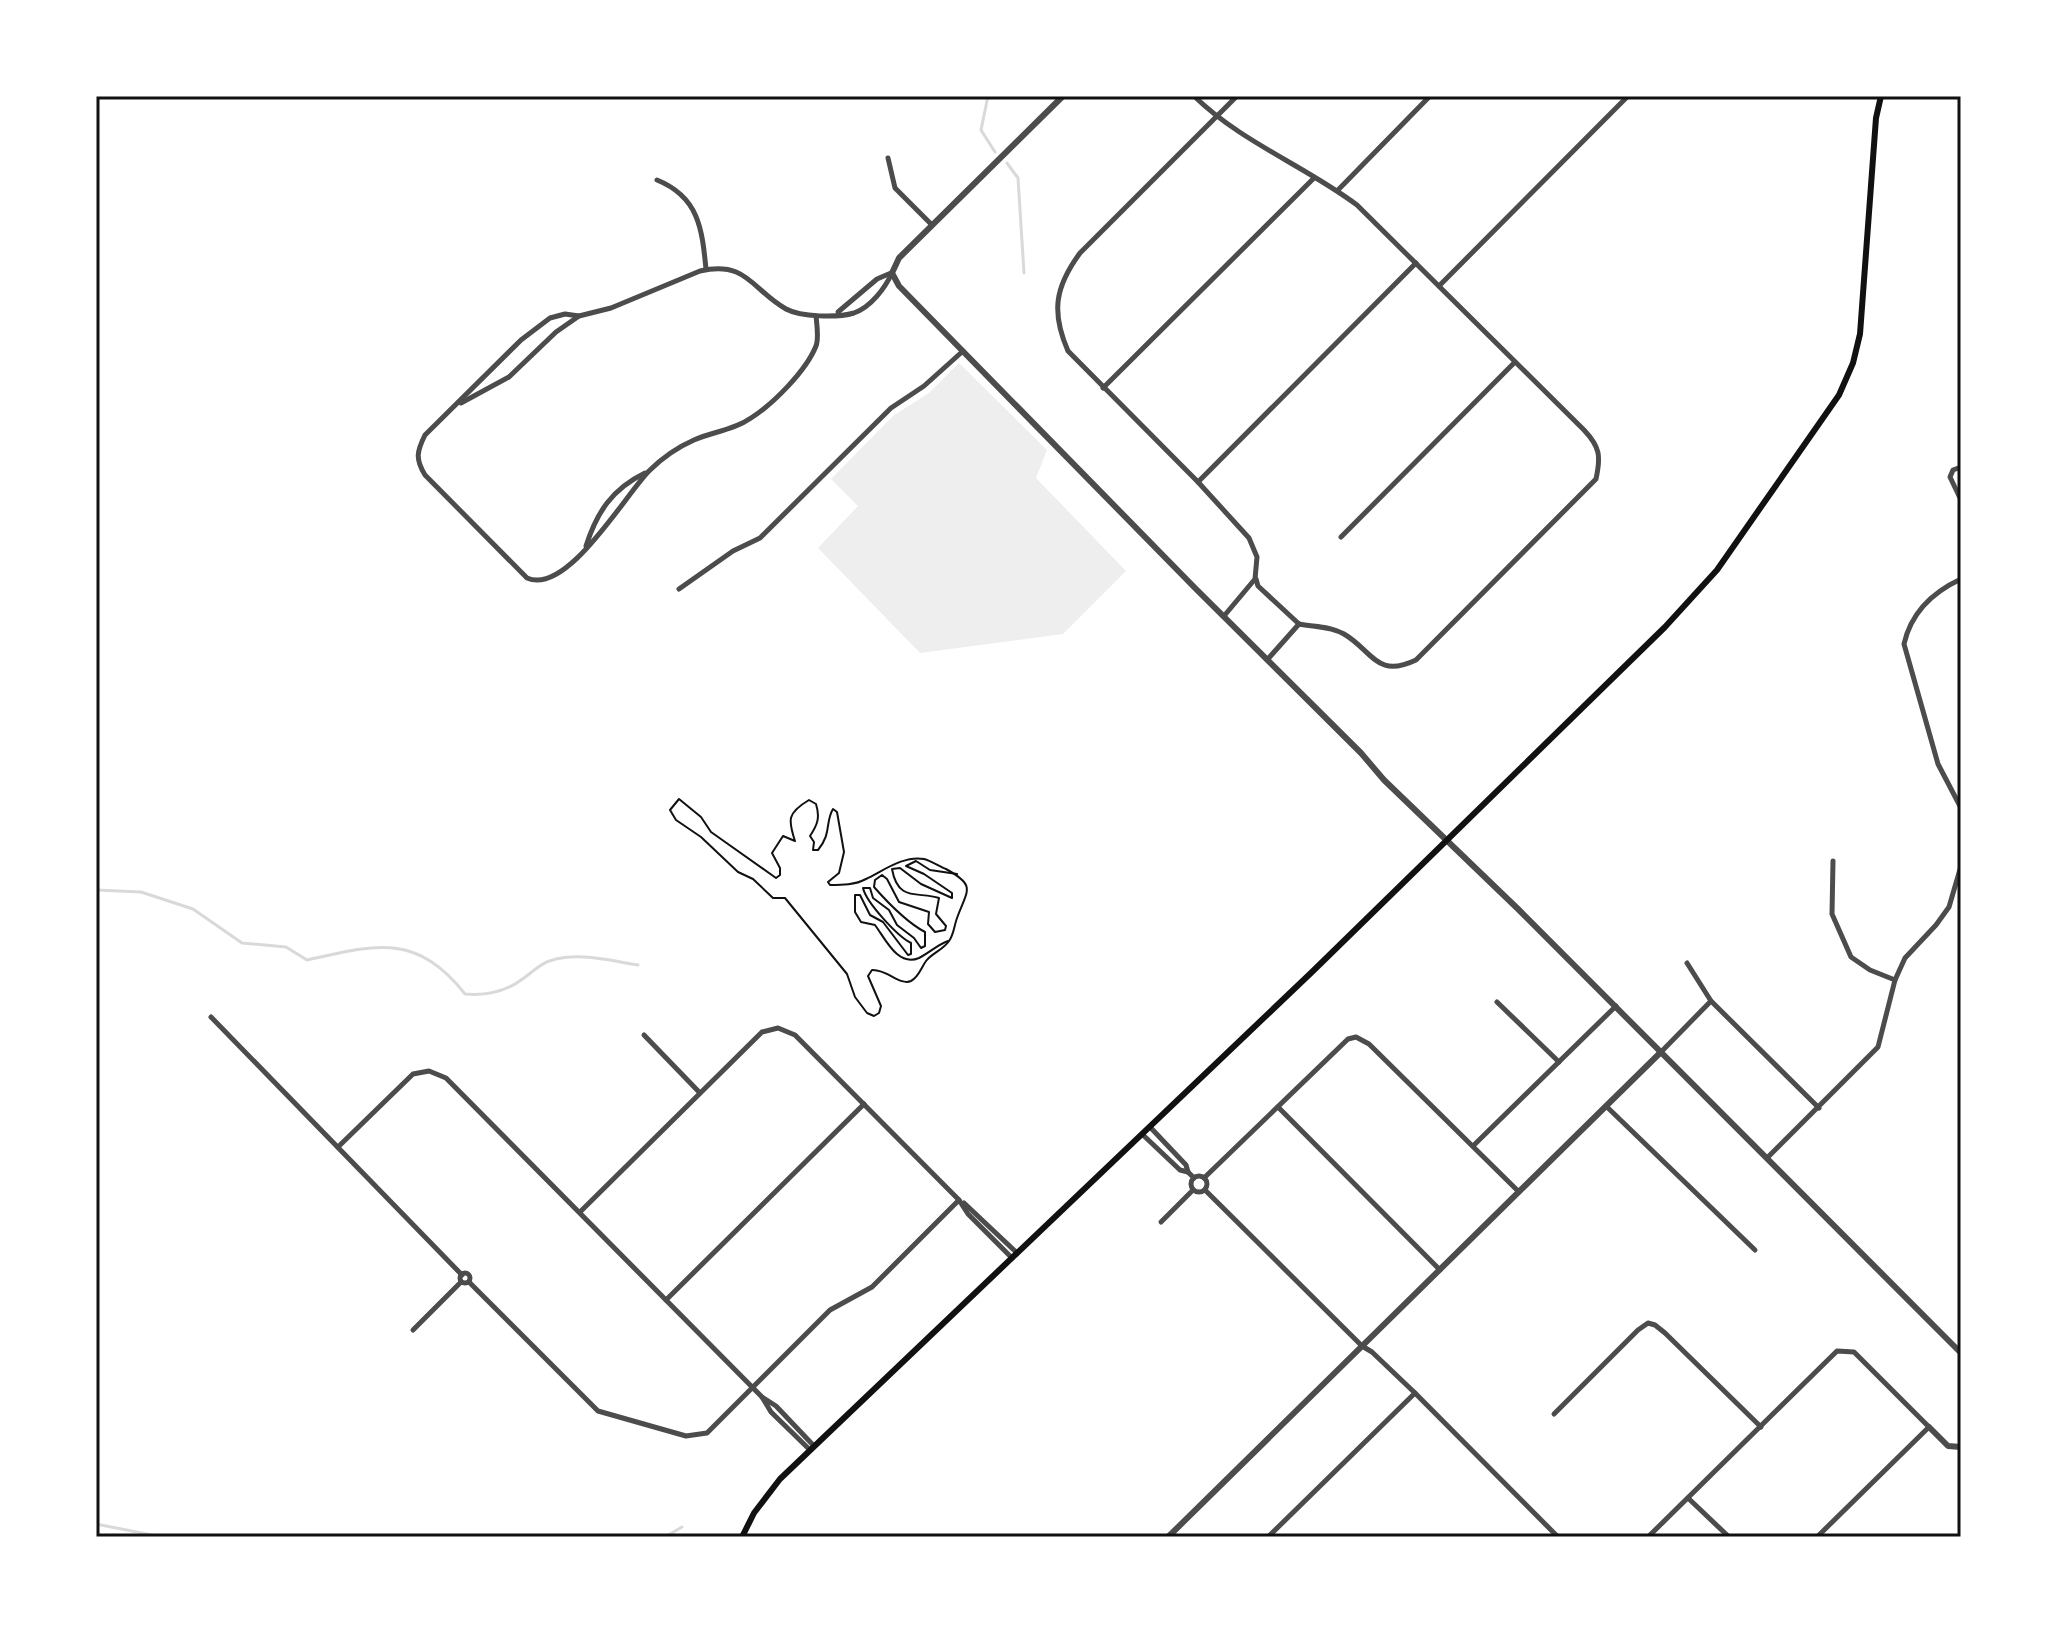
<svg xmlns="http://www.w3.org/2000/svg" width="2057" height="1633" viewBox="0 0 2057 1633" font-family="Inter,sans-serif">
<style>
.green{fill:#eee}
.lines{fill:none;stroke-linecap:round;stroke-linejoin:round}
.stream{stroke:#d9d9d9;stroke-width:3}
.path{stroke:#111;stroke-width:2}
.minor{stroke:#4c4c4c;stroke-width:5}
.tertiary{stroke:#4c4c4c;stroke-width:6}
.secondary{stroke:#111;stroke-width:6}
.neatline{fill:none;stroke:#111;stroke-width:3}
</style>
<rect width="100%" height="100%" fill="#fff"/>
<path class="green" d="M959,363l88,87 -11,28 90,93 -63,63 -143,19 -102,-105 40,-42 -27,-27 62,-63 36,-23z"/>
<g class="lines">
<g class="stream">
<path d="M988,96l-7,34 14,22"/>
<path d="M1007,163l11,15 6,95"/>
<path d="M96,890l45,2 52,17 49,34 44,4 21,13c68,-15 109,-28 158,34 22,2 41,-2 59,-16 11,-8 18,-16 32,-19 27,-6 56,2 82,6"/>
<path d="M96,1524l66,13"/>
<path d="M665,1537l17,-10"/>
</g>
<g class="path">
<path d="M679,799l22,18 10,15 65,46 4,-3v-7l-8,-15 11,-17 12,5c-7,-21 -8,-28 14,-41l7,4c4,13 2,20 -6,32l4,6 -1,8h5c14,-17 7,-28 15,-41l4,3 7,40 -5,21 -11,9 2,3c12,0 25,0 36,-6 17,-8 38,-24 58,-20 7,2 15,7 22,10 31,17 21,21 11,49 -3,8 -3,16 -8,23 -6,9 -17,12 -23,20 -5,7 -7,16 -15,20 -11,5 -24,-12 -39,-11l-4,6 13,30 -2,7 -5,3 -7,-3 -12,-16 -8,-23 -62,-76h-12l-20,-19 -15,-7 -37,-35 -25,-17 -6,-10z"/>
<path d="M948,941c-11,4 -19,12 -29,17 -21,9 -33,-18 -44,-33l-14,-3 -6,-10v-17h5l10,20 13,7 25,33 3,-1v-11c-14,-7 -45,-41 -48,-55h7l3,10 16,12 8,15 17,13 7,10 4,-2v-14c-19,-10 -36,-28 -51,-45l1,-7 7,-5 5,4 12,23 30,10 -1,12 7,8 10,-2 1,-4 -10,-12 3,-16c-20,-7 -41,5 -47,-29l8,-1 21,16 31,14v-5l-28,-19 -18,-8 10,-5 14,9 27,4"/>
</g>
<g class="minor">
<path d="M1194,96c47,46 111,70 163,109l227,225c16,17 17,26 12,49l-180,181c-40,19 -43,-9 -72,-26 -14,-8 -31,-7 -45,-10"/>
<path d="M888,158l7,30 37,37"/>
<path d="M657,180c42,17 45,49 49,89"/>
<path d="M1338,190l92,-94"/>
<path d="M1439,286l189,-190"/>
<path d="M838,312l39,-33 14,-6"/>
<path d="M579,316l-14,-2 -15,4 -29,22 -96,95c-8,16 -10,24 0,40l102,103c40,18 98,-83 122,-107 12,-12 29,-24 45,-31 18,-8 40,-10 57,-22 22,-14 55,-47 65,-72 3,-8 1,-20 0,-30"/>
<path d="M1103,388l211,-210"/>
<path d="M461,403l48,-26 47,-45 23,-16 32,-8 89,-37c47,-11 52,19 86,38 15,8 51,9 68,4 17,-6 31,-25 38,-40"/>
<path d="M1961,467l-8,3 -3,7 11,23"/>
<path d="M1198,482l218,-219"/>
<path d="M1341,537l174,-175"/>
<path d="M586,546c11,-34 26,-57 59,-73"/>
<path d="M1256,579l2,7 41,38"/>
<path d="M1961,579c-28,13 -50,34 -57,65l34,120 23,44"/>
<path d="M679,589l54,-38 27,-13 131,-130 33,-22 39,-35"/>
<path d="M1224,616l31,-37 2,-22 -8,-19 -51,-56 -130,-131c-17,-39 -13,-64 12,-98l157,-157"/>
<path d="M1267,660l32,-36"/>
<path d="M1833,861l-1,53 19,43 19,13 25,10"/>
<path d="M1687,963l24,38 108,107"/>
<path d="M1497,1002l62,60"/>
<path d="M211,1017l251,258"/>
<path d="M644,1035l56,58"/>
<path d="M1661,1052l50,-51"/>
<path d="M1606,1106l149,144"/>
<path d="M1278,1107l162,163"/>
<path d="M1150,1127l36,38 2,7"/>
<path d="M1142,1134l38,36 8,2 6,6"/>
<path d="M1474,1145l142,-139"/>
<path d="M338,1147l75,-73 16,-3 17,7 316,319"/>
<path d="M1767,1158l111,-111 17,-67 10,-22 31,-33 13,-18 12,-41"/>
<circle cx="1199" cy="1184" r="8"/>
<path d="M1204,1178l144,-139 8,-2 13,7 150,148"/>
<path d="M1205,1190l157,156 10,6 43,41 143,144"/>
<path d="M964,1203l53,50"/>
<path d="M580,1212l182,-180 16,-4 17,7 164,165 9,14 44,44"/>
<path d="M1161,1222l32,-32"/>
<circle cx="465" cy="1278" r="5"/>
<path d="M469,1282l129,129 88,25 21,-3 123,-123 42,-23 87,-87"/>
<path d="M666,1300l198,-196"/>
<path d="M413,1330l48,-48"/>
<path d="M1554,1414l84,-84 10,-7 7,2 10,8 96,94"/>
<path d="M810,1450l-39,-38 -9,-15 14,9 38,40"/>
<path d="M1688,1498l41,39"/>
<path d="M1268,1537l147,-144"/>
<path d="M1648,1537l189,-186 17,1 75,75 -112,110"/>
</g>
<g class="tertiary">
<path d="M1063,96l-164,162 -7,15 7,13 296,302 166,165 23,27 134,129 443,444"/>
<path d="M1929,1427l19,19 13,1"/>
<path d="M1168,1537l493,-485"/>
</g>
<path class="secondary" d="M742,1537l12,-24 26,-34 533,-508 352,-344 52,-57 122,-175 14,-32 7,-29 16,-216 5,-22"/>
</g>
<rect width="2057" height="1633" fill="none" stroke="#ffffff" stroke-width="196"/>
<rect x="98" y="98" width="1861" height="1437" class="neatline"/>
</svg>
